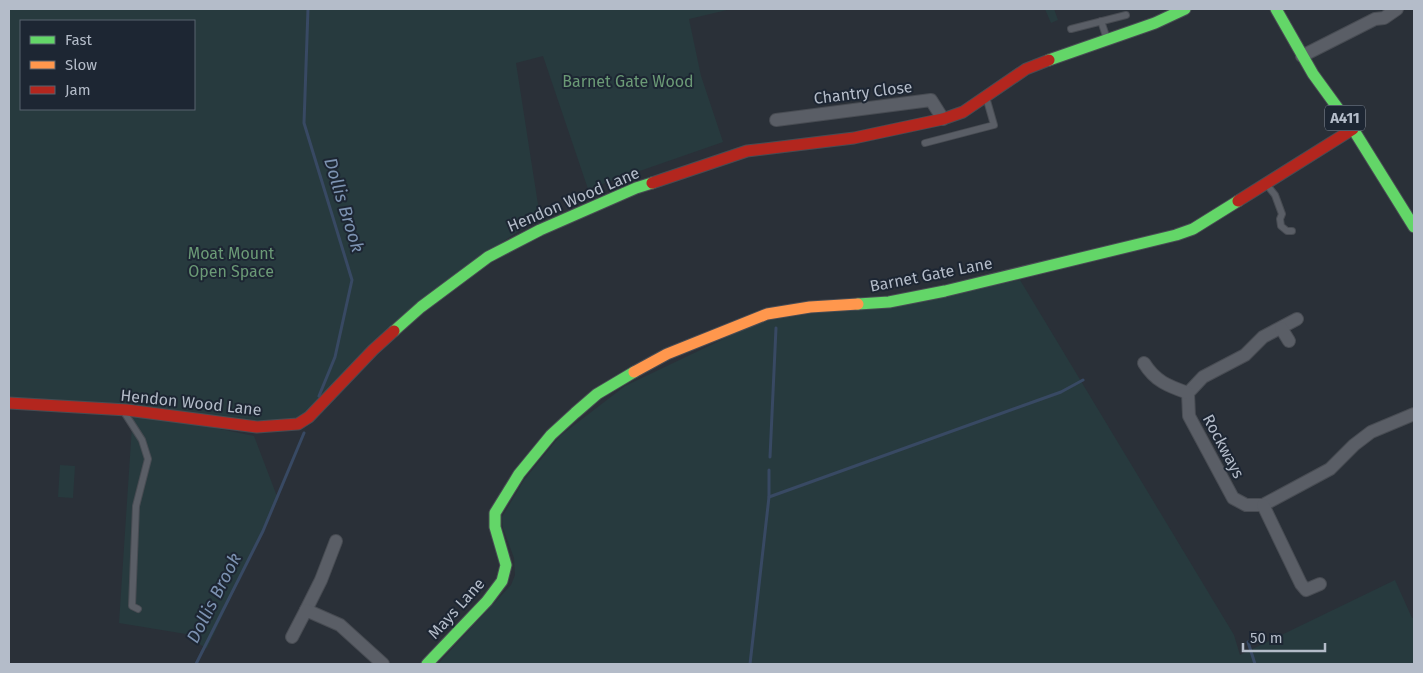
<svg xmlns="http://www.w3.org/2000/svg" width="1423" height="673" viewBox="0 0 1423 673" font-family="'Fira Sans',sans-serif">
<style>
.green{fill:#273a3e;fill-rule:evenodd}
.lines{fill:none;stroke-linecap:round;stroke-linejoin:round}
.stream{stroke:#384963;stroke-width:3}
.lane-casing{stroke:#484c53;stroke-width:8}
.street-casing{stroke:#484c53;stroke-width:14}
.fast-casing{stroke:#484c53;stroke-width:13}
.slow-casing{stroke:#484c53;stroke-width:13}
.jam-casing{stroke:#484c53;stroke-width:13}
.lane{stroke:#5a5e66;stroke-width:6}
.street{stroke:#5a5e66;stroke-width:12}
.fast{stroke:#63d668;stroke-width:11}
.slow{stroke:#ff974d;stroke-width:11}
.jam{stroke:#b3261e;stroke-width:11}
.labels{text-anchor:middle;stroke-width:4;stroke-linejoin:round;paint-order:stroke}
.shield{fill:#1d2633;stroke:#878f9c;stroke-width:1}
.shield-label{font-size:15px;font-weight:bold;fill:#b4bcc9}
.park-label{font-size:16px;fill:#6b9a76;stroke:#1d2633}
.street-label{font-size:16px;fill:#b4bcc9;stroke:#1d2633}
.water-label{font-size:18px;font-style:italic;fill:#7c92b1;stroke:#1d2633}
</style>
<rect width="100%" height="100%" fill="#2a3038"/>
<g class="green">
<path d="M9,9h722l-42,10 12,57 22,66 -135,47 -45,-133 -27,7 23,148 -2,8 -51,34 -188,171 -289,-25zM21,21h173v88h-173z"/>
<path d="M1045,9h9l4,11 -7,3z"/>
<path d="M1020,280l214,355 6,20 155,-75 17,38h2v46h-976l73,-79 4,-10 -1,-17 -11,-30 -1,-11 22,-37 36,-44 65,-50 134,-64z"/>
<path d="M133,411l121,25 24,63 -71,149h-2l-19,-14 -67,-11z"/>
<path d="M60,465l15,1 -2,32 -15,-1z"/>
</g>
<g class="lines">
<g class="stream">
<path d="M308,9l-4,114 48,157 -17,77 -16,39"/>
<path d="M770,457l6,-129"/>
<path d="M769,497v-27"/>
<path d="M1248,642l7,22"/>
<path d="M196,664l67,-133 41,-98"/>
<path d="M750,664l19,-167 292,-105 22,-12"/>
</g>
<g class="lane-casing">
<g id="lane">
<path d="M1101,21l6,18"/>
<path d="M1071,29l55,-14"/>
<path d="M925,143l69,-18 -8,-28"/>
<path d="M1267,185l8,10 7,19 -2,5 1,7 6,5h5"/>
<path d="M124,412l18,28 6,19 -12,47 -4,100 6,3"/>
</g>
</g>
<g class="street-casing">
<g id="street">
<path d="M1302,56l73,-37 9,-1 13,-9"/>
<path d="M776,120l155,-20 12,19"/>
<path d="M1297,319l-34,18 -18,18 -42,22 -15,16 1,23 44,82 13,7h17l67,-36 24,-24 17,-13 43,-18"/>
<path d="M1281,328l8,13"/>
<path d="M1144,363c11,18 24,23 44,30"/>
<path d="M1263,505l38,79 5,6 14,-6"/>
<path d="M306,610l15,-30 15,-39"/>
<path d="M292,637l14,-27 34,15 43,39"/>
</g>
</g>
<g class="fast-casing">
<g id="fast">
<path d="M1276,9l37,65 40,55 61,98"/>
<path d="M1049,60l106,-37 30,-14"/>
<path d="M858,304l31,-2 56,-11 231,-56 17,-6 45,-28"/>
<path d="M394,331l27,-24 67,-50 52,-27 96,-42 16,-5"/>
<path d="M427,664l60,-63 15,-20 4,-16 -11,-38v-14l24,-39 32,-39 24,-22 22,-19 37,-22"/>
</g>
</g>
<g class="slow-casing">
<path id="slow" d="M634,372l33,-18 100,-40 43,-7 48,-3"/>
</g>
<g class="jam-casing">
<g id="jam">
<path d="M652,183l95,-32 107,-13 89,-19 20,-7 63,-43 23,-9"/>
<path d="M1238,201l115,-72"/>
<path d="M9,403l118,7 130,17 41,-3 11,-7 64,-67 21,-19"/>
</g>
</g>
<use href="#lane" class="lane"/>
<use href="#street" class="street"/>
<use href="#fast" class="fast"/>
<use href="#slow" class="slow"/>
<use href="#jam" class="jam"/>
</g>
<g class="labels">
<rect class="shield" x="1325" y="105.5" width="40" height="25" rx="4"/>
<g class="shield-label">
<text x="1345" y="123">A411</text>
</g>
<g class="park-label">
<text x="628" y="87">Barnet Gate Wood</text>
<text x="231" y="259">Moat Mount<tspan x="231" dy="18">Open Space</tspan></text>
</g>
<g class="street-label">
<text transform="translate(863 92) rotate(-7)" y="6">Chantry Close</text>
<text transform="translate(573 199) rotate(-23)" y="6">Hendon Wood Lane</text>
<text transform="translate(931 274) rotate(-11)" y="6">Barnet Gate Lane</text>
<text transform="translate(191 402) rotate(6)" y="6">Hendon Wood Lane</text>
<text transform="translate(1224 446) rotate(62)" y="6">Rockways</text>
<text transform="translate(456 608) rotate(-48)" y="6">Mays Lane</text>
</g>
<g class="water-label">
<text transform="translate(344 205) rotate(73)" y="6">Dollis Brook</text>
<text transform="translate(214 598) rotate(-63)" y="6">Dollis Brook</text>
</g>
</g>
<rect width="1423" height="673" fill="none" stroke="#b4bcc9" stroke-width="20"/>
<rect x="20" y="20" width="175" height="90" fill="#1d2633" stroke="#59626f"/>
<rect x="30" y="36" width="25" height="8" fill="#63d668" stroke="#59626f"/>
<text x="65" y="45" font-size="15" fill="#b4bcc9">Fast</text>
<rect x="30" y="61" width="25" height="8" fill="#ff974d" stroke="#59626f"/>
<text x="65" y="70" font-size="15" fill="#b4bcc9">Slow</text>
<rect x="30" y="86" width="25" height="8" fill="#b3261e" stroke="#59626f"/>
<text x="65" y="95" font-size="15" fill="#b4bcc9">Jam</text>
<path d="M1243 643v8h82v-8" fill="none" stroke="#b4bcc9" stroke-width="2.5"/>
<text x="1250" y="643" font-size="15" fill="#b4bcc9" stroke="#1d2633" stroke-width="4" paint-order="stroke">50 m</text>
</svg>
